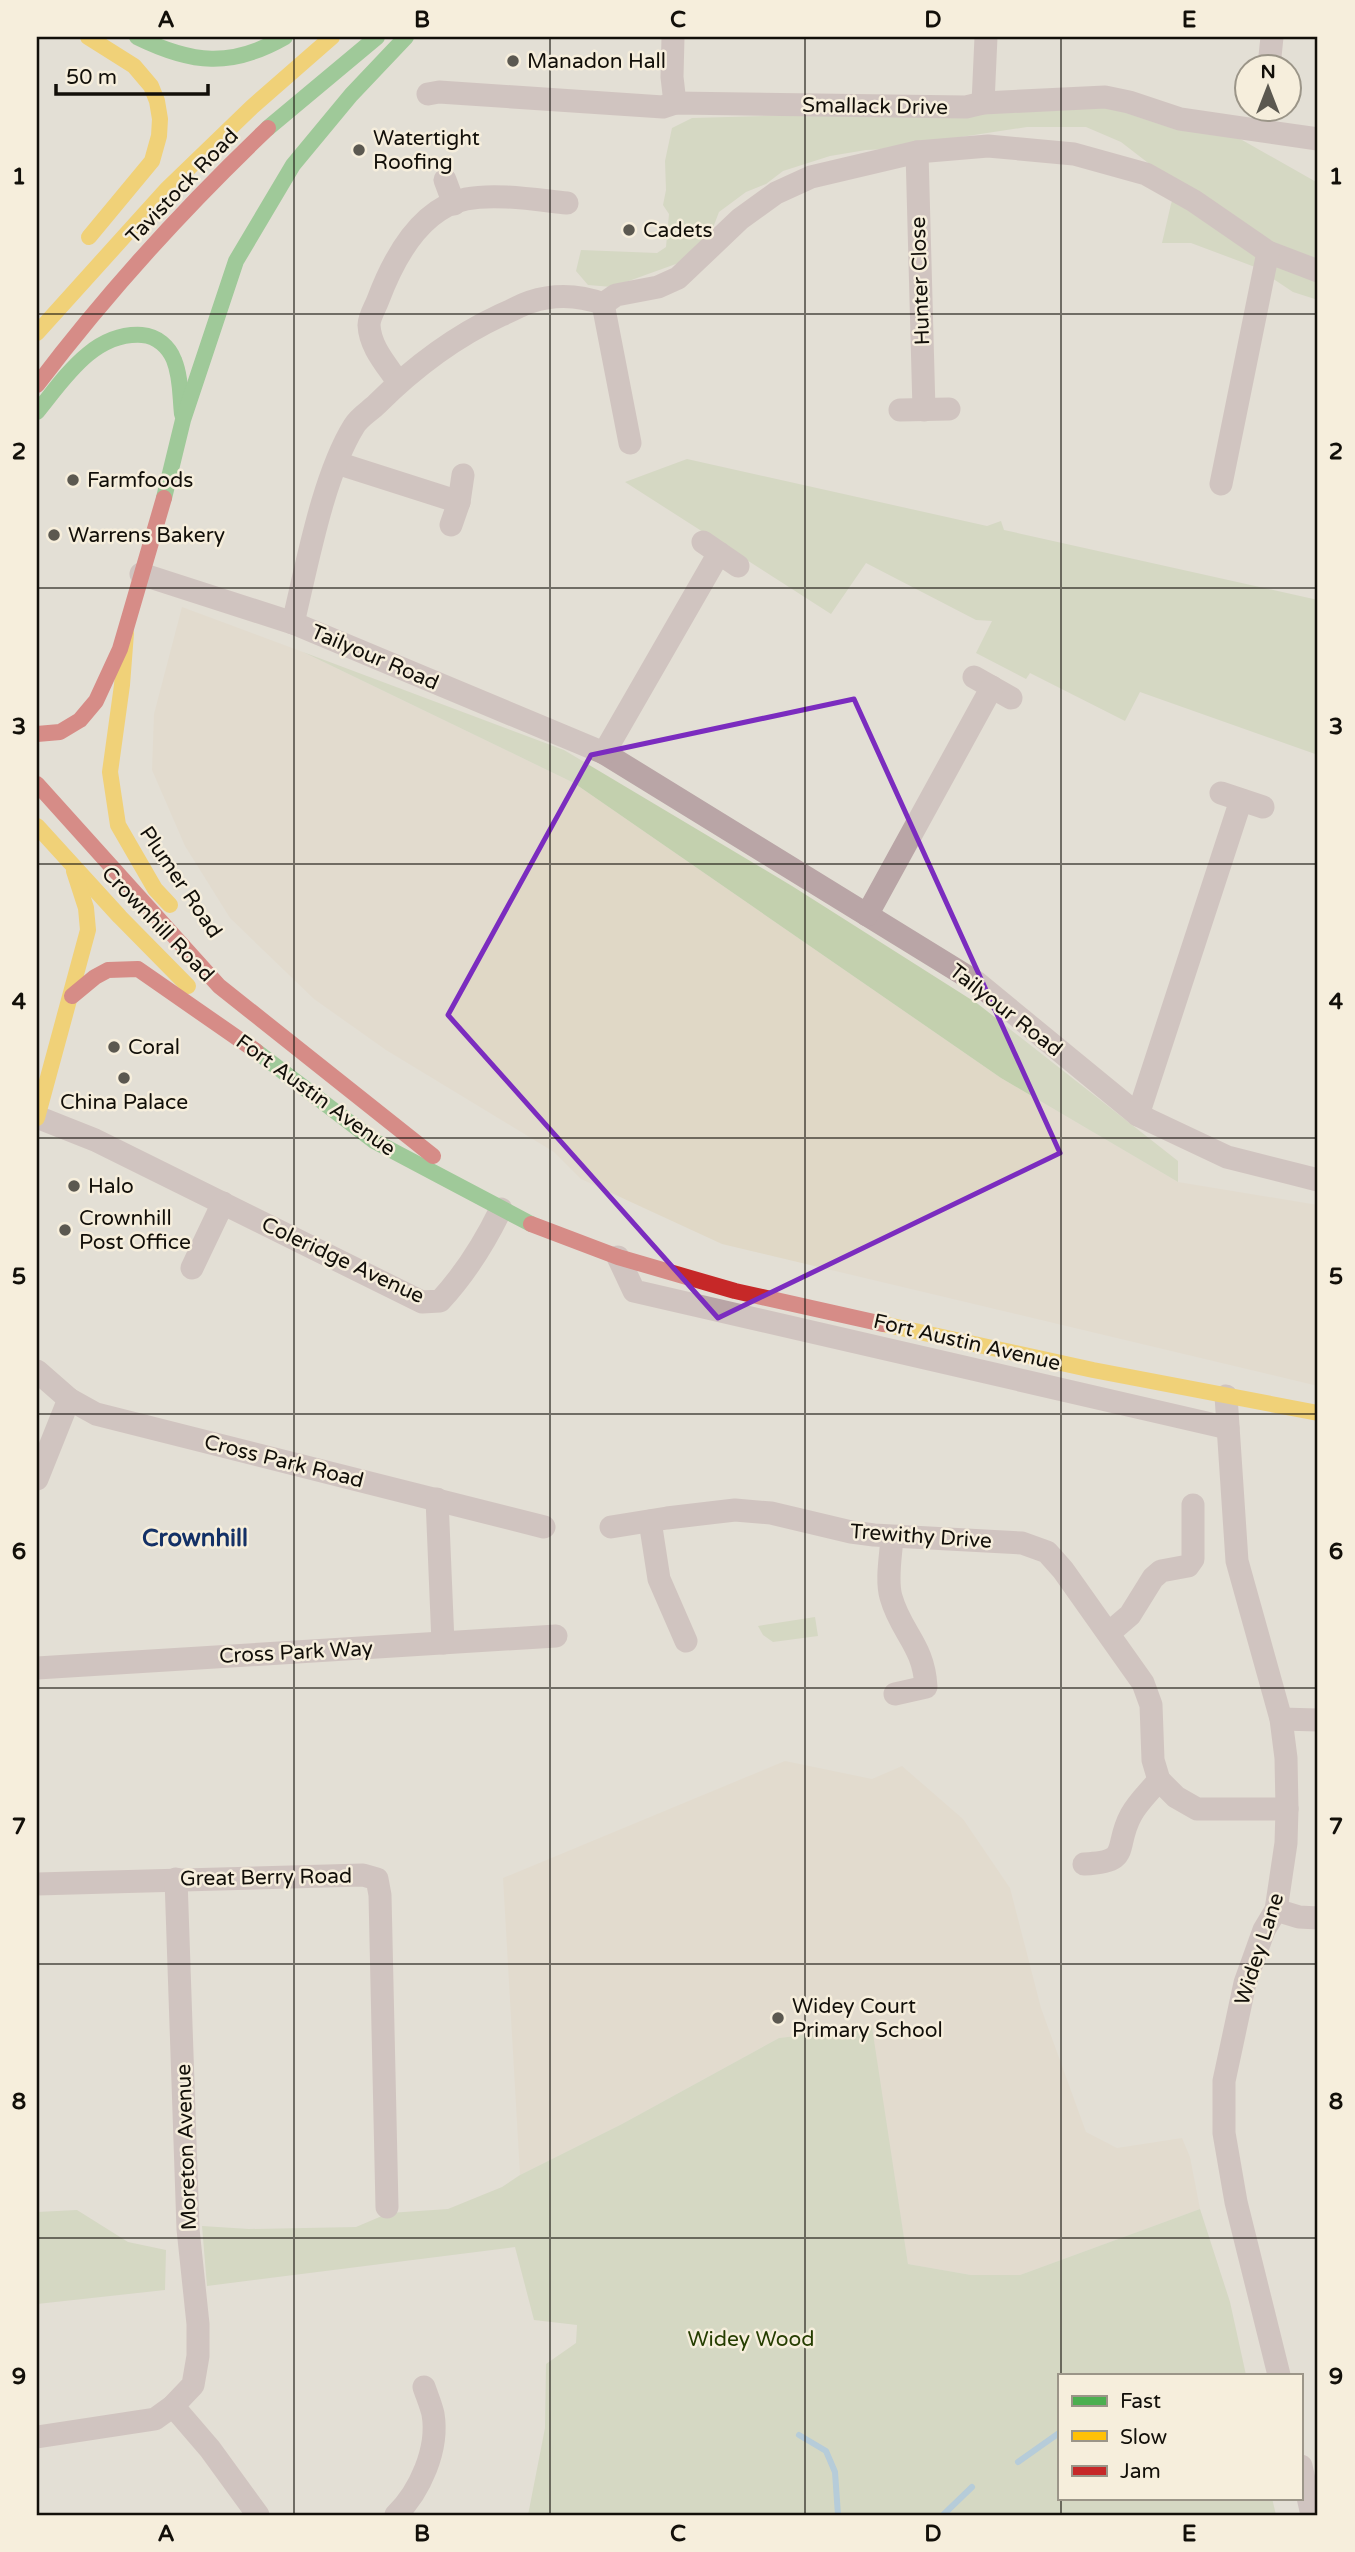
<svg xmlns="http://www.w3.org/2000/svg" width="1355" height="2552" viewBox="0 0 1355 2552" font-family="'Varela Round',sans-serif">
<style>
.built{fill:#e0d8c6}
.green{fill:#c3d0ae}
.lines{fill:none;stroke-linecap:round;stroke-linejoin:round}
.stream{stroke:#7eb5dd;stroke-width:6}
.street{stroke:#b9a5a6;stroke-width:23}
.fast{stroke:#4caf50;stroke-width:16}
.slow{stroke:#ffc107;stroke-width:16}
.jam{stroke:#c62828;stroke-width:16}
.marked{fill:none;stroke:#7b2cbf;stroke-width:5;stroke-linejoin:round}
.grid{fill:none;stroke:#120f09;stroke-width:2;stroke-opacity:0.55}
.poi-dot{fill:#5b5850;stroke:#f6eedc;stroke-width:2.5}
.labels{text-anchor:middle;stroke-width:5;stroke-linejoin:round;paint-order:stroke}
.poi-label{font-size:21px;fill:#120f09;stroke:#f6eedc;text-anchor:start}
.street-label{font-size:21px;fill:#120f09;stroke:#f6eedc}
.park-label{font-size:21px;fill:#253d00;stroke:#f6eedc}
.quarter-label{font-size:24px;font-weight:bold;fill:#143166;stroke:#f6eedc}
.neatline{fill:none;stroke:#120f09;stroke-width:2.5}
.grid-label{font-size:23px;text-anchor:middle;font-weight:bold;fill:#120f09}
</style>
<rect width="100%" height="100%" fill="#e3dfd5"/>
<g class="built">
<path d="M182,607l121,45 271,131 427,295 177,104 140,23v181l-596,-142 -141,-65 -27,-27 -168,-102 -72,-51 -84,-81 -45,-72 -33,-76 2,-56z"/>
<path d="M785,1761l87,18 30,-13 61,53 47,69 31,120 45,124 31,16 65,-10 8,19 10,52 -180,66h-49l-63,-11 -37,-237 -92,11 -157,86 -102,51 -17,-297z"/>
</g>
<g class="green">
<path d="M1088,101l147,35 83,47v117l-25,-8 -38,-25 -64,-24h-29l9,-39 7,-18 -57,-44 -35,-15h-59l-79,12 -39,9 -43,2 -36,6 -47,15 -17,13 -20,8 -27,20 -8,21 -24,27 -75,27 -24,-2 -12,-14 5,-21 76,3 9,-6 3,-33 -6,-9 3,-15 -1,-29 7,-33 20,-10 275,-8z"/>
<path d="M687,459l300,67 14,-5 3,9 314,70v155l-178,-63 -15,29 -95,-48 -4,6 -50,-26 16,-32 -16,-1 -110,-57 -35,51 -206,-132z"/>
<path d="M303,652l261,98 228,136 186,118 200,157v21l-177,-104 -427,-295z"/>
<path d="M815,1617l3,19 -45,6 -10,-7 -5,-9z"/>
<path d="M872,2027l36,237 63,11h49l180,-66 30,93 16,73h-187v123h213l4,17h-748l17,-87 1,-64 30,-21 1,-18 -43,-5 -19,-73 -308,39 -5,-60 47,3 107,-2 33,-14 59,-4 54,-22 18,-12 102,-51 157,-86z"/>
<path d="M77,2210l51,32 38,8 -1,40 -128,14v-92z"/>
</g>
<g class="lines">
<g class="stream">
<path d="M799,2435l27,16 9,21 3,43"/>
<path d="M1018,2462l41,-29"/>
<path d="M943,2515l29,-28"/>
</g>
<g class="street">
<path d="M673,37l-1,40 3,26"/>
<path d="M1269,66l3,-29"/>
<path d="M428,94l11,-2 224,15 12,-4 291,4 17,-4 122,-6 24,5 51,17 138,20"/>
<path d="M983,103l3,-66"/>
<path d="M1263,130l2,-22"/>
<path d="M917,152l7,258"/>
<path d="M445,180l9,24"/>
<path d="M603,304l13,-9 42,-8 20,-9 62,-59 36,-26 35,-16 106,-25 71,-6 86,8 72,20 48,27 74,51 50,19"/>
<path d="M603,304l27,139"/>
<path d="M398,382c-12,-18 -28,-35 -29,-57 0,-8 6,-17 9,-25 15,-40 41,-91 88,-101 30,-6 71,1 101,4"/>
<path d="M900,410l49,-1"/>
<path d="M337,463l122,39"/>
<path d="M1221,484l47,-232"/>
<path d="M451,525l8,-23 4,-27"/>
<path d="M703,542l35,24"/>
<path d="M141,574l152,49 311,130 372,229 162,133 89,42 91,23"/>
<path d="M293,623c14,-58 30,-147 61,-197 5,-9 16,-15 23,-22 37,-37 77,-67 124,-89 10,-4 20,-10 29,-13 25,-8 49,-7 73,2"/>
<path d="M974,677l37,21"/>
<path d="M604,753l115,-200"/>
<path d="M1221,793l42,14"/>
<path d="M867,915l125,-228"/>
<path d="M1138,1115l103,-315"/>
<path d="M37,1117l58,23 327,162 18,-1c25,-27 45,-59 61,-92"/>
<path d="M618,1257l16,34 594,137"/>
<path d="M192,1268l31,-65"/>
<path d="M37,1371l32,28 27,15 448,113"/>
<path d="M1226,1396l11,165 44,158 5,39 1,51 -1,34 -10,67 -12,20 -19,53 -21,98v52l12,69 43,173"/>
<path d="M37,1479l32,-80"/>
<path d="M437,1499l6,144"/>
<path d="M650,1521l9,58 27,62"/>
<path d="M611,1527l56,-9 68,-8 36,3 80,19 23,3 148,8 25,9 16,18 80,113 8,22 2,55 6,20 17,17 21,12h90"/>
<path d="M892,1537c-1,18 -6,43 -1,60 10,36 33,48 35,90l-31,7"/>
<path d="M1109,1633l21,-18 23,-37 8,-7 27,-5 5,-7v-54"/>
<path d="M37,1668l519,-32"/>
<path d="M1281,1719l37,1"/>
<path d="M1084,1864c49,-2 29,-16 47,-49 7,-13 19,-24 28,-35"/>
<path d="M37,1884l326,-9 14,4 3,16 7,312"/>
<path d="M1276,1910l23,7 19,1"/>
<path d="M173,2406l37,43 48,66"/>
<path d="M37,2437l118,-18 18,-13 20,-21 5,-29v-32l-10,-95 -12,-350"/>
<path d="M1301,2466l11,49"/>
<path d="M396,2515c24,-24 43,-66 37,-101 -2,-9 -6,-18 -9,-27"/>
</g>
<g class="fast">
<path d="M137,37c55,27 94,31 148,0"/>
<path d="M268,128l109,-91"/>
<path d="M37,412c27,-33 56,-80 105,-77 15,1 27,12 32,25 7,17 6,36 8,54"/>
<path d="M164,498l19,-78 53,-159 57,-96 58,-70 55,-58"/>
<path d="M256,1051l118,90 157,83"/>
</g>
<g class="slow">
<path d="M88,37l46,29 17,20 6,15 3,18 -1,17 -7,25 -63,76"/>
<path d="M37,333l129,-143 86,-83 80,-70"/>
<path d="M126,633l-4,52 -12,87 8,53 37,64 15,16"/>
<path d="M37,826l83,91 68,69"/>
<path d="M37,1118l51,-188 -2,-22 -12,-37"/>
<path d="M883,1324l210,46 225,43"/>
</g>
<g class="jam">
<path d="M37,385c69,-91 148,-178 231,-257"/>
<path d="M37,734l23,-2 20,-12 16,-19 24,-52 44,-151"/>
<path d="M37,784l182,202 214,170"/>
<path d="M72,996l23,-19 13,-7 30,-1 118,82"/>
<path d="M531,1224l87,33 117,34 148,33"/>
</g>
</g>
<path d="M0 0H1355V2552H0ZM854,699l206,454 -342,165 -270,-303 143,-260z" fill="#e3dfd5" fill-opacity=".55" fill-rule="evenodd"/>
<path class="marked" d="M854,699l206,454 -342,165 -270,-303 143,-260z"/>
<path class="grid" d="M294,37v2478M550,37v2478M805,37v2478M1061,37v2338M37,314h1281M37,588h1281M37,864h1281M37,1138h1281M37,1414h1281M37,1688h1281M37,1964h1281M37,2238h1281M1061,2498v17"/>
<g class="poi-dot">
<circle cx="513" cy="61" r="7"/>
<circle cx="359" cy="150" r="7"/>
<circle cx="629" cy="230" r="7"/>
<circle cx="73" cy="480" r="7"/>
<circle cx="54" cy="535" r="7"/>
<circle cx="114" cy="1047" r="7"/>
<circle cx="124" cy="1078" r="7"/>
<circle cx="74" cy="1186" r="7"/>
<circle cx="65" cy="1230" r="7"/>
<circle cx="778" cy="2018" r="7"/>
</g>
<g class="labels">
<g class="poi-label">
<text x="527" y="68">Manadon Hall</text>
<text x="373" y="145">Watertight<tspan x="373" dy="24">Roofing</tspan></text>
<text x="643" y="237">Cadets</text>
<text x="87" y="487">Farmfoods</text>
<text x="68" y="542">Warrens Bakery</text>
<text x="128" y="1054">Coral</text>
<text x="124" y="1109" text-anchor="middle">China Palace</text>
<text x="88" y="1193">Halo</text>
<text x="79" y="1225">Crownhill<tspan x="79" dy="24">Post Office</tspan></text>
<text x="792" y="2013">Widey Court<tspan x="792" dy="24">Primary School</tspan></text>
</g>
<g class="street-label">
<text transform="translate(875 106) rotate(1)" y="7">Smallack Drive</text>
<text transform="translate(182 186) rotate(-46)" y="7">Tavistock Road</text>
<text transform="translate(920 281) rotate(-92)" y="7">Hunter Close</text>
<text transform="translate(375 657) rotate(23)" y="7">Tailyour Road</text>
<text transform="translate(181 882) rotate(56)" y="7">Plumer Road</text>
<text transform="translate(158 924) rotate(46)" y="7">Crownhill Road</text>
<text transform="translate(1006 1010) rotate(38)" y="7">Tailyour Road</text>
<text transform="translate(316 1095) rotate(36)" y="7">Fort Austin Avenue</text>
<text transform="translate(343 1260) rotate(25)" y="7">Coleridge Avenue</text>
<text transform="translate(967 1342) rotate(13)" y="7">Fort Austin Avenue</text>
<text transform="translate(284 1461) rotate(14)" y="7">Cross Park Road</text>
<text transform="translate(921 1536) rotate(4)" y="7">Trewithy Drive</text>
<text transform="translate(296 1652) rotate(-3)" y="7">Cross Park Way</text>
<text transform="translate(266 1877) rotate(-1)" y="7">Great Berry Road</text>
<text transform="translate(1259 1949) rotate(-72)" y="7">Widey Lane</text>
<text transform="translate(186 2147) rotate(-92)" y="7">Moreton Avenue</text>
</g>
<g class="park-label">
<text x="751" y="2346">Widey Wood</text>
</g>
<g class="quarter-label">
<text x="195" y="1546">Crownhill</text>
</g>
</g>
<rect width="1355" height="2552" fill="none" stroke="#f6eedc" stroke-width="77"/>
<rect x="1058" y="2374" width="245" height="126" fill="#f6eedc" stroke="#9b9588" stroke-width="2"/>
<rect x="1072" y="2396" width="35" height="10" fill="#4caf50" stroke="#9b9588" stroke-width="2"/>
<text x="1120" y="2408" font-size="21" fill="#120f09">Fast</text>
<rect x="1072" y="2431" width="35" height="10" fill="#ffc107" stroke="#9b9588" stroke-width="2"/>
<text x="1120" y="2444" font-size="21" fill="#120f09">Slow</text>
<rect x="1072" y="2466" width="35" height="10" fill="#c62828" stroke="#9b9588" stroke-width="2"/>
<text x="1120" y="2478" font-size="21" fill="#120f09">Jam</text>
<g transform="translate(1268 88)"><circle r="33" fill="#f6eedc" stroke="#9b9588" stroke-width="2"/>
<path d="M0-5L12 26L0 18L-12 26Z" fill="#5b5850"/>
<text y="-10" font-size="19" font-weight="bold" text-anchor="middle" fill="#120f09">N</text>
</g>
<path d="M56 84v10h152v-10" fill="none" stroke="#120f09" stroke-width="3.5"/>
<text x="66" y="84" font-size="21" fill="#120f09" stroke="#f6eedc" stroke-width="5" paint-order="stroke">50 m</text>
<rect x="38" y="38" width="1278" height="2476" class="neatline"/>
<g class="grid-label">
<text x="166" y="27">A</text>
<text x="422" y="27">B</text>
<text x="678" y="27">C</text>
<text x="933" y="27">D</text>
<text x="1189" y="27">E</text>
<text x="19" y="184">1</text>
<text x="1336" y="184">1</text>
<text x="19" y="459">2</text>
<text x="1336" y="459">2</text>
<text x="19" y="734">3</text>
<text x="1336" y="734">3</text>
<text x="19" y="1009">4</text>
<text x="1336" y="1009">4</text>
<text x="19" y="1284">5</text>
<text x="1336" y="1284">5</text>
<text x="19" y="1559">6</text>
<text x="1336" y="1559">6</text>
<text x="19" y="1834">7</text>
<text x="1336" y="1834">7</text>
<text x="19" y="2109">8</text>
<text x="1336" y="2109">8</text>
<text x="19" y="2384">9</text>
<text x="1336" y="2384">9</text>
<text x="166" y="2541">A</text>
<text x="422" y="2541">B</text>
<text x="678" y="2541">C</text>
<text x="933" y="2541">D</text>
<text x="1189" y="2541">E</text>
</g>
</svg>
